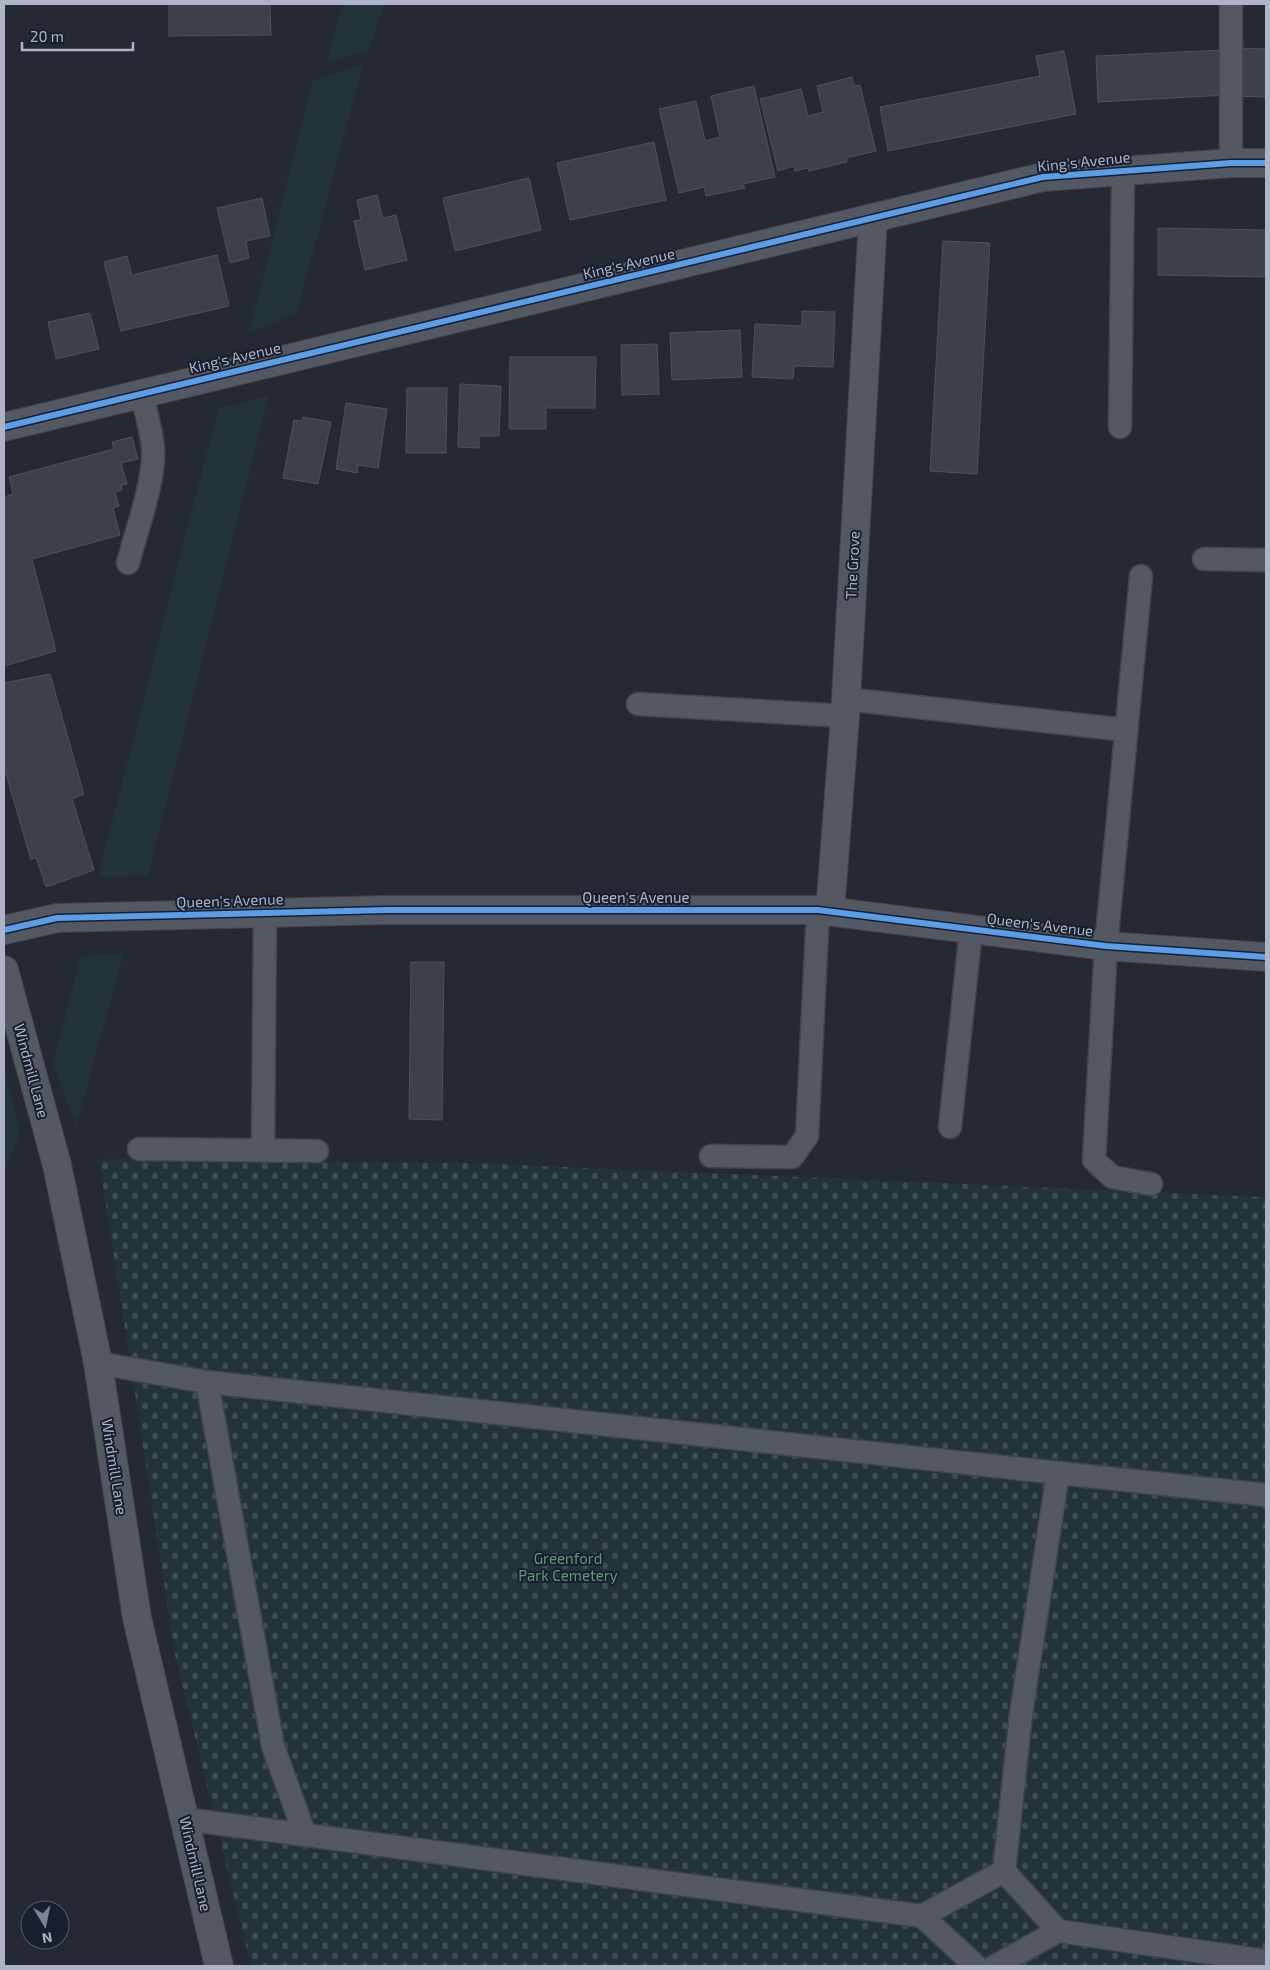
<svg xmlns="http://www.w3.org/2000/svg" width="1270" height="1970" viewBox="0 0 1270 1970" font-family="'Exo 2',sans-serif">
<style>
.grass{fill:#223339}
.cemetery{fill:url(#cemetery-stones)}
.building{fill:#3c4049;stroke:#4c515c}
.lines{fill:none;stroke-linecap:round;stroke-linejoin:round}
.lane-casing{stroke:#41444c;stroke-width:25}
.street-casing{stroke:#41444c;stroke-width:30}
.lane{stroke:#545862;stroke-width:22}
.street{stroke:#545862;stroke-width:28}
.cycleway-casing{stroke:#181f2e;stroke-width:9}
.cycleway{stroke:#5a9eea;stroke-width:6}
.labels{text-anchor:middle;stroke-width:4;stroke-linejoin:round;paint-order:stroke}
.street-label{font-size:15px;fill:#adb4c6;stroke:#181f2e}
.park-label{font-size:15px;fill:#639874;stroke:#181f2e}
</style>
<defs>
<pattern id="cemetery-stones" width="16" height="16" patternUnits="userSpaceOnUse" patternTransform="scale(1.25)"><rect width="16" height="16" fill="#223339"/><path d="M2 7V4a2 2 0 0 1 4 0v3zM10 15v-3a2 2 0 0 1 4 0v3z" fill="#3f4e54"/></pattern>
</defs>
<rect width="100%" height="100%" fill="#252933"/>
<g class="grass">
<path d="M343,4h41l-16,47 -42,12z"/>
<path d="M363,64l-66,249 -48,19 63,-251z"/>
<path d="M269,396l-121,479 -50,2 120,-468z"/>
<path d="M124,953l-48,173 -23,-61 28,-109z"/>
<path d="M4,1065l16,68 -16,40z"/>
</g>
<path class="cemetery" d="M99,1159l375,4 792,34v769h-1015l-76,-311z"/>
<g class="building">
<path d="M169,4h101l1,31 -102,1z"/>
<path d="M1238,48l28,1v48l-30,-1z"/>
<path d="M1225,50l2,45 -129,7 -2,-46z"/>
<path d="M1064,51l12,63 -188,37 -8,-44 160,-31 -4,-20z"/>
<path d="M852,77l2,9 6,-1 16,66 -30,7 1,4 -38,9 -1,-3 -13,3 -1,-5 -16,5 -18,-72 41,-10 7,27 15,-4 -6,-26z"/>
<path d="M754,86l21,91 -32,7 2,4 -39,8 -2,-9 -25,6 -20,-84 37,-8 9,40 15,-4 -9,-41z"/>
<path d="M654,142l12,58 -96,20 -13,-57z"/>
<path d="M529,178l12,52 -86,21 -12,-53z"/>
<path d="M377,195l6,23 13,-3 11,45 -42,10 -11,-49 7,-1 -4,-20z"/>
<path d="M262,198l8,38 -24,5 3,17 -19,5 -13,-55z"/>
<path d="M1158,228l108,2v47l-108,-2z"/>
<path d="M943,241l47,2 -13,231 -47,-3z"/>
<path d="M217,255l12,51 -108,25 -17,-69 23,-6 5,19z"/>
<path d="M802,311l33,1 -2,55 -39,-1 -1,13 -41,-2 3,-53 47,2z"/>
<path d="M90,313l9,36 -43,10 -8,-37z"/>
<path d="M740,330l2,47 -70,3 -2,-47z"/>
<path d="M657,344l2,50 -37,1 -1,-50z"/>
<path d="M510,357h86l-1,51h-49v21h-37z"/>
<path d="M460,384l41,2 -2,50h-20v12l-21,-1z"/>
<path d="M407,388h40l-1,65h-40z"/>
<path d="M346,403l41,6 -9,59 -20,-3 -1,8 -21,-4z"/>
<path d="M303,417l28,5 -13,62 -35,-6 11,-58 8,1z"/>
<path d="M132,437l6,22 -17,4 6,21 -6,1 1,5 -7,2 4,14 -6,2 7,27 -88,24 24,92 -52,15v-169l9,-3 -4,-17 105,-28 -2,-7z"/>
<path d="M50,674l34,120 -12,5 22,71 -48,17 -10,-30 -5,3 -27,-93v-84z"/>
<path d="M411,962h33l-2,158 -33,-1z"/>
</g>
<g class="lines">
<g class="lane-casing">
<g id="lane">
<path d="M1231,4v159"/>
<path d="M1120,427l3,-256"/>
<path d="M1204,559l62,1"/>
<path d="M128,563c8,-31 27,-83 25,-113 -1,-19 -7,-38 -12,-57"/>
<path d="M1141,576l-35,370 -12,214 18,17 39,7"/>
<path d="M845,699l281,31"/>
<path d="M638,704l207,12"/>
<path d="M950,1127l21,-197"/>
<path d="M139,1149l178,2"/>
<path d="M263,1150l2,-237"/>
<path d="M711,1156l81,1 15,-21 11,-226"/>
<path d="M98,1363l109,19 1059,113"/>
<path d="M207,1382l66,364 32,89"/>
<path d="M184,1819l738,97 82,-45 54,60 208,30"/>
<path d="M1004,1871l17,-157 37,-241"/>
<path d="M922,1916l54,50"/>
<path d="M995,1966l63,-35"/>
</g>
</g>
<g class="street-casing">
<g id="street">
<path d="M4,427l1039,-250 188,-14h35"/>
<path d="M830,912l15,-196 28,-498"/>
<path d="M4,930l53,-12 208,-5 122,-3h431l288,36 160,11"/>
<path d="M4,970l53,195 41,198 39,255 82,348"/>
</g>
</g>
<use href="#lane" class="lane"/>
<use href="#street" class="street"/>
<g class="cycleway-casing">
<g id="cycleway">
<path d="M4,427l1039,-250 188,-14h35"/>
<path d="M4,930l53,-12 208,-5 122,-3h431l288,36 160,11"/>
</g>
</g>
<use href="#cycleway" class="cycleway"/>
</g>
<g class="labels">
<g class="street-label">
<text transform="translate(1084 162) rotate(-6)" y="5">King's Avenue</text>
<text transform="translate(629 264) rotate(-13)" y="5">King's Avenue</text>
<text transform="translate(235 358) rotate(-13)" y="5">King's Avenue</text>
<text transform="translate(853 565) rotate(-87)" y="5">The Grove</text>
<text x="636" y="903">Queen's Avenue</text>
<text transform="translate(230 901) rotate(-2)" y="5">Queen's Avenue</text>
<text transform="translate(1040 925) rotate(7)" y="5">Queen's Avenue</text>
<text transform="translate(31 1071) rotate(75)" y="5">Windmill Lane</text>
<text transform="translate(114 1467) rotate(81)" y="5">Windmill Lane</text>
<text transform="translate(195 1864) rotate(77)" y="5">Windmill Lane</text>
</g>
<g class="park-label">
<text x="568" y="1564">Greenford<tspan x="568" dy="17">Park Cemetery</tspan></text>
</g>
</g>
<rect width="1270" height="1970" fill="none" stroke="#adb4c6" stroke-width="10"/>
<g transform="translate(45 1925) rotate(170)"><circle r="24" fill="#181f2e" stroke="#545b6b"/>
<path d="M0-4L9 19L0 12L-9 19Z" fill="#7d8393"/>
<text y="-8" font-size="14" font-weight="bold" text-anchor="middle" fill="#adb4c6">N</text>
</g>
<path d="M22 42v8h111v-8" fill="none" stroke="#adb4c6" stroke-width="2.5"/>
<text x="30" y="42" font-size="15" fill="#adb4c6" stroke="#181f2e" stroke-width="4" paint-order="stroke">20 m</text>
</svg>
